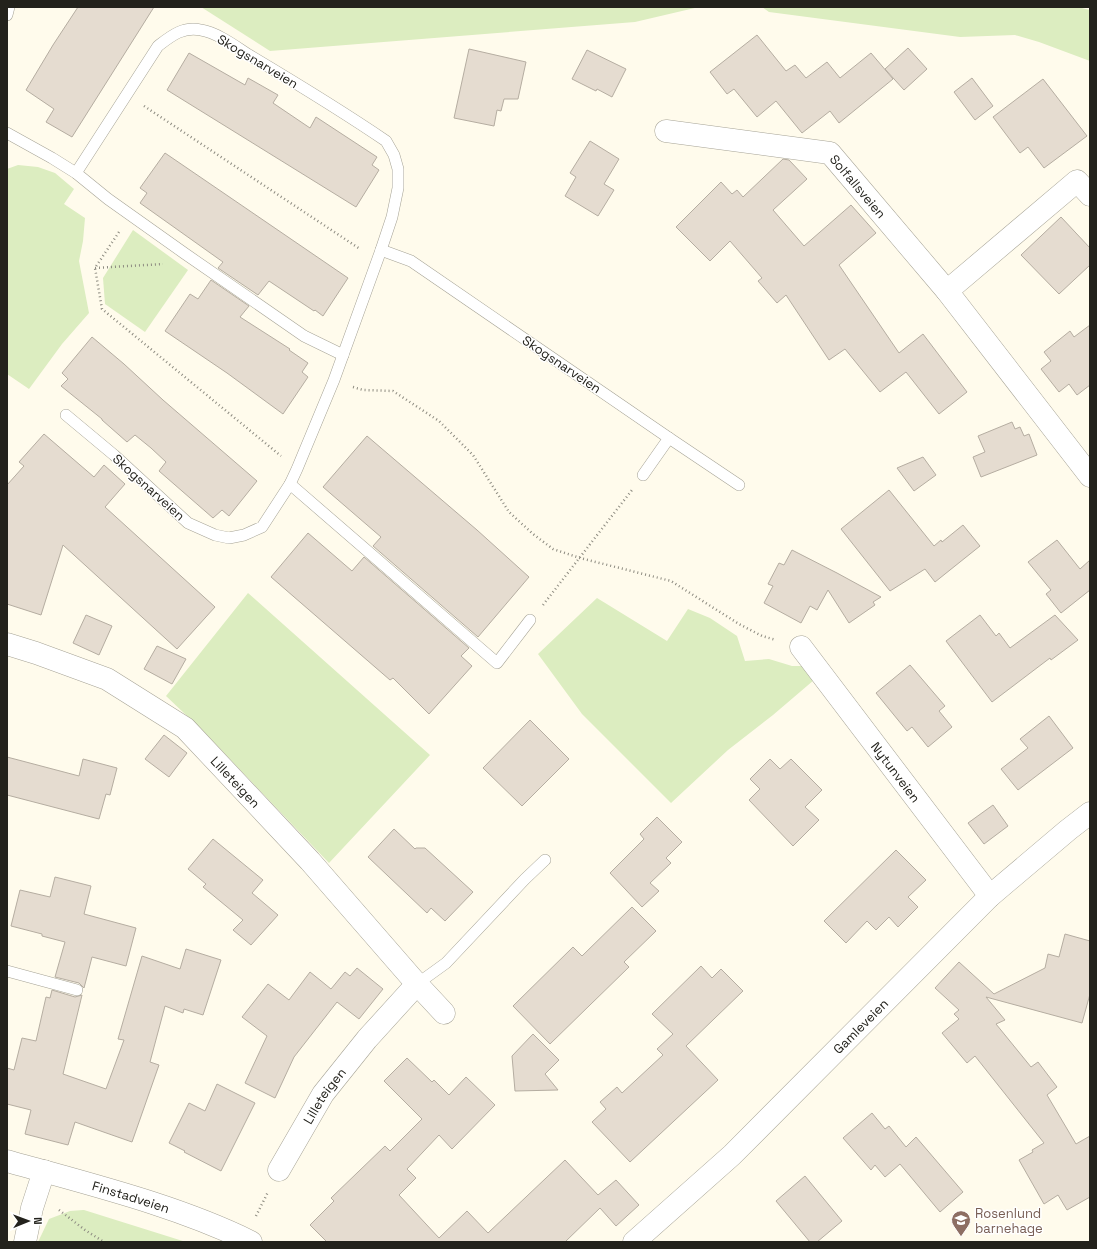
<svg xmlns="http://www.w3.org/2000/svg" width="1097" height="1249" viewBox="0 0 1097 1249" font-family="'Space Grotesk',sans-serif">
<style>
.green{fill:#dcedc0}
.building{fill:#e5dcd0;stroke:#b5ada1}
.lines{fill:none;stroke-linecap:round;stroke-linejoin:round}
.service-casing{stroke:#a6a396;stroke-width:12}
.minor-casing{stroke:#a6a396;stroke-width:23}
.path{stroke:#8d8b80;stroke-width:2.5;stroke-dasharray:1 3;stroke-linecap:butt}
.service{stroke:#fff;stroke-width:11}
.minor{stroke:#fff;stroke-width:22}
.labels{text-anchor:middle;stroke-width:3;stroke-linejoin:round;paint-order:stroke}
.street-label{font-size:13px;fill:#23221c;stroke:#fff}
.education-label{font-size:13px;fill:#785e54;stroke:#fff;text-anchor:start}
</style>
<rect width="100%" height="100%" fill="#fffbec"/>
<g class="green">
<path d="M201,7h498l-64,15 -365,29z"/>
<path d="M762,7h316l12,3v51l-51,-19 -24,-7 -55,2 -191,-25z"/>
<path d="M18,165l20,2 17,6 19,16 -10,15 21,14 -2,23 -4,20 10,52 -27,31 -33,45 -22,-15v-205z"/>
<path d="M133,230l55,40 -43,62 -40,-28 -2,-26z"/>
<path d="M248,593l182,162 -101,108 -125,-131 -38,-36z"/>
<path d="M597,598l70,43 21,-32 22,9 27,18 8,25 24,-2 23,7h12l10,14 -41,35 -45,35 -57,53 -89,-89 -44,-60z"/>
<path d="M83,1210h1l102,32h-148l11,-23 21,-8z"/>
</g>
<g class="building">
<path d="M78,7h76l-82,130 -26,-15 8,-13 -28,-19 27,-45z"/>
<path d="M757,35l29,36 9,-6 11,13 21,-16 13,16 31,-25 22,26 -54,44 -9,-12 -28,22 -26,-32 -19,16 -23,-28 -7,5 -17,-22z"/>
<path d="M908,48l19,21 -23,21 -19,-21z"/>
<path d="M469,49l57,13 -8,37h-14l-3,12 -4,-1 -3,16 -40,-8z"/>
<path d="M587,50l39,19 -14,28 -15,-8 -1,2 -24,-12z"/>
<path d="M189,53l56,32 3,-7 30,17 -5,8 37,25 6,-11 61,40 -5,8 7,5 -23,37 -189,-117z"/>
<path d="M972,78l21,28 -18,14 -21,-28z"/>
<path d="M1043,79l44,57 -43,32 -16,-21 -8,6 -27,-36z"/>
<path d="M590,141l29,18 -15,25 10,6 -16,26 -33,-20 11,-19 -6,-4z"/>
<path d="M165,153l183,125 -25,38 -8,-6 -1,1 -45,-30 -11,14 -40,-27 5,-6 -83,-59 7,-10 -7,-5z"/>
<path d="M783,159l6,1 18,19 -34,31 31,36 47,-41 25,28 -37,32 60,88 24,-19 44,58 -28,22 -33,-42 -26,20 -35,-43 -16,11 -43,-65 -9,8 -19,-22 4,-3 -32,-37 -20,20 -34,-34 45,-45 11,12 5,-4 6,7z"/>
<path d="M1061,217l29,31v17l-31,29 -38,-39z"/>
<path d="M211,280l38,26 -9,11 50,32 -1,1 19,13 -6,9 6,5 -25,37 -56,-41 -62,-42 25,-37 8,5z"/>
<path d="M1090,325v60l-13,10 -8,-11 -10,8 -18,-23 10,-8 -7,-9 26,-21 4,6z"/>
<path d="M92,337l32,27 39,36 94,81 -28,35 -7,-6 -9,8 -54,-47 7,-9 -15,-14 -16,-13 -8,7 -25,-22v-1l-41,-33 7,-7 -6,-6z"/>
<path d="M1012,422l3,7 5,-2 4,9 5,-2 8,21 -56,22 -8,-20 12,-5 -7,-16z"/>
<path d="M44,434l50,43 10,-12 21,19 -20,23 110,100 -38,42 -114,-104 -22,70 -34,-11v-119l17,-19 -5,-4z"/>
<path d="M367,436l110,94 52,47 -51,60 -105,-91 8,-9 -58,-50z"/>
<path d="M923,457l13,18 -22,16 -17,-23z"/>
<path d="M889,490l45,56 7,-6 1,2 21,-17 17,21 -45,36 -10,-13 -35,22 -49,-62z"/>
<path d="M308,533l44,38 12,-14 105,91 -8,8 11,10 -43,48 -36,-36 -3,2 -119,-103z"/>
<path d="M1057,540l23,29 10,-9v30l-29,23 -15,-19 5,-4 -23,-28z"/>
<path d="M792,550l45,23 44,24 -8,5 2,3 -26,18 -21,-33 -11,20 -7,-4 -9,17 -37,-20 9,-17 -5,-2 11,-21 5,2z"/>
<path d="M86,615l26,11 -13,29 -26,-12z"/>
<path d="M980,615l16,21 3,-3 11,15 45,-33 23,25 -27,20 -1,-2 -58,44 -46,-61z"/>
<path d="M157,646l29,13 -14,25 -28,-15z"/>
<path d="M910,665l35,41 -6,5 13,16 -24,20 -16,-20 -5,4 -31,-38z"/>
<path d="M1049,716l24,32 -55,42 -17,-21 27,-21 -8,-9z"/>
<path d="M530,720l39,39 -47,47 -39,-38z"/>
<path d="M164,735l23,18 -18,24 -24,-18z"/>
<path d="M7,757l72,19 4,-17 34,9 -7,27 -4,-1 -7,25 -92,-24z"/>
<path d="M770,759l10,10 11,-10 31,31 -17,17 14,13 -26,26 -44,-46 11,-11 -10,-10z"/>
<path d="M993,805l15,21 -24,18 -16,-21z"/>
<path d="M657,817l25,25 -16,16 5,5 -21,20 9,8 -17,16 -32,-34 34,-34 -4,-5z"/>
<path d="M394,829l21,20 1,-1h9l48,44 -28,29 -14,-13 -4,5 -59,-56z"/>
<path d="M213,839l50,41 -11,13 26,22 -27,30 -18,-15 10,-10 -40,-33 3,-3 -18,-15z"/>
<path d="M896,850l30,30 -18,17 10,10 -20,20 -9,-10 -13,13 -9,-9 -21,22 -22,-22z"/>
<path d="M55,877l36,9 -7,28 52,14 -10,38 -34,-9 -8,31 -5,-5 -24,-6 10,-35 -23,-6v-2l-31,-8 9,-36 30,7z"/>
<path d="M632,907l24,24 -32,31 5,5 -79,77 -37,-38 60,-59 9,9z"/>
<path d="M1065,934l25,7v53l-8,29 -96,-26 19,23 -9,4 35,43 7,-5 19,25 -10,8 29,49 14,-8v61l-23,13 -9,-15 -14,9 -25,-44 14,-8 -1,-2 12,-7 -69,-87 -8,7 -25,-30 17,-14 -5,-5 5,-4 -24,-22 24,-26 35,32 51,-26 3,-14 11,3z"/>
<path d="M186,949l35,11 -18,55 -19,-6 -1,4 -18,-7 -15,56 9,3 -27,77 -57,-20 -7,23 -43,-11 6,-24 -24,-6v-36l7,2 8,-32 14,3 10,-44 4,1 2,-8 23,7 7,-2 -19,79 43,15 18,-49 -6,-1 24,-83 38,13z"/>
<path d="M701,966l11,12 9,-9 22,22 -57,55 32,34 -88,82 -38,-40 14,-13 -6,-7 17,-15 5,6 41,-38 -6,-6 16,-15 -21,-20z"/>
<path d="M357,968l26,21 -24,30 -22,-17 -43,55 -19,41 -30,-15 22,-47 -25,-19 26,-33 21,16 21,-28 21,17 14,-17 5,4z"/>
<path d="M533,1034l26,26 -14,14 13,16 -43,1 -3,-35z"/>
<path d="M407,1058l25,24 2,-2 15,15 17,-18 29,28 -43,44 -13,-14 -32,34 9,9 -17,17 40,43 28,-27 21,22 77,-73 33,35 18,-15 23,25 -23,21 -16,-18 -35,34h-238l-17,-17 24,-24 -3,-3 54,-52 5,5 32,-32 -38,-38z"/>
<path d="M217,1084l38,19 -34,68 -37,-19 1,-1 -16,-8 20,-40 16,8z"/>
<path d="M872,1113l13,16 4,-3 17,21 10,-10 47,55 -23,20 -40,-48 -15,13 -10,-12 -4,5 -28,-32z"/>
<path d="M805,1176l37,45 -25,21h-7l-34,-41z"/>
</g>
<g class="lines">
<g class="service-casing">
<g id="service">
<path d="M7,15l2,-8"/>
<path d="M7,133l45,25 24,15 32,26 76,54 120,83 39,19"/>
<path d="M381,250l30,11 258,177 70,47"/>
<path d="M66,415l48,40 74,68 27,12 14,3 15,-3 18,-8 28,-43 7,-15 37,-89 47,-130 11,-33 6,-29v-19l-4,-14 -8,-14c-44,-30 -90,-58 -137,-86 -14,-9 -31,-22 -48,-25 -18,-4 -30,6 -43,16l-82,127"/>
<path d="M643,475l26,-37"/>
<path d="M290,484l207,179 33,-43"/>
<path d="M7,971l70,19"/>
<path d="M417,984l29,-21 79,-84 20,-19"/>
</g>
</g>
<g class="minor-casing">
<g id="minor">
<path id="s1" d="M666,131l164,22 117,138 143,185"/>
<path d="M947,291l130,-110 13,14"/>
<path id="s2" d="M7,644l29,9 71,26 78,49 125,133 107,123 27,29"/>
<path id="s3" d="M801,647l189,249"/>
<path id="s4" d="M7,1161c81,23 169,44 244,81"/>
<path id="s5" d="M279,1170l44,-76 44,-55 50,-55"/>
<path d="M25,1242l7,-34 12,-37"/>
<path id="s6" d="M634,1242l98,-87 258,-259 78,-66 22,-17"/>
</g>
</g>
<g class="path">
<path d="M144,106l216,143"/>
<path d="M119,232l-24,36 7,41 179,147"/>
<path d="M95,268l68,-4"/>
<path d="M353,387l10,3 30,1 46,30 34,34 36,57 24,22 20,15 27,9 91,23 68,43 23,12 14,4"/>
<path d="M543,605l89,-115"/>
<path d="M59,1210l26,20 19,12"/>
<path d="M256,1216l12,-24"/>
</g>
<use href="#service" class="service"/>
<use href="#minor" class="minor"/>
</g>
<defs>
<g id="school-pin" transform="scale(1)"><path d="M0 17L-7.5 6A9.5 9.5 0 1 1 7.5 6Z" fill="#8d6e63" stroke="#fff"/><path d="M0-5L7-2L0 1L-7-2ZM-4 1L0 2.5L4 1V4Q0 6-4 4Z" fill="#fff"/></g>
</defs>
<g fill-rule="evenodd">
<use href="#school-pin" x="961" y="1220"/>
</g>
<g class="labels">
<g class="street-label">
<text transform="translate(258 61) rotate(31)" y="5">Skogsnarveien</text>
<text dy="5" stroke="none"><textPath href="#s1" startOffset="209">Solfallsveien</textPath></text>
<text transform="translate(562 364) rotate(34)" y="5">Skogsnarveien</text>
<text transform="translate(149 487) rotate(42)" y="5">Skogsnarveien</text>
<text dy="5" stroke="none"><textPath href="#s3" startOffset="157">Nytunveien</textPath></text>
<text dy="5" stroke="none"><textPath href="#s2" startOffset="272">Lilleteigen</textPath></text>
<text dy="5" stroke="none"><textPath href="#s6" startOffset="313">Gamleveien</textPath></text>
<text dy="5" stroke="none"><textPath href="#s5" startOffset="87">Lilleteigen</textPath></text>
<text dy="5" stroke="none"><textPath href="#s4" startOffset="129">Finstadveien</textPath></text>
</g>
<g class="education-label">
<text x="975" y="1218">Rosenlund<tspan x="975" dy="15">barnehage</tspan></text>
</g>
</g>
<rect width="1097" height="1249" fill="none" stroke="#23221c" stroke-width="16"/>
<g transform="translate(28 1221) rotate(89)" stroke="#ffffff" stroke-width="3" paint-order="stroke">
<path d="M0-3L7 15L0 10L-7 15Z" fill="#23221c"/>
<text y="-6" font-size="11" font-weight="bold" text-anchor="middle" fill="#23221c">N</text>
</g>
</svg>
